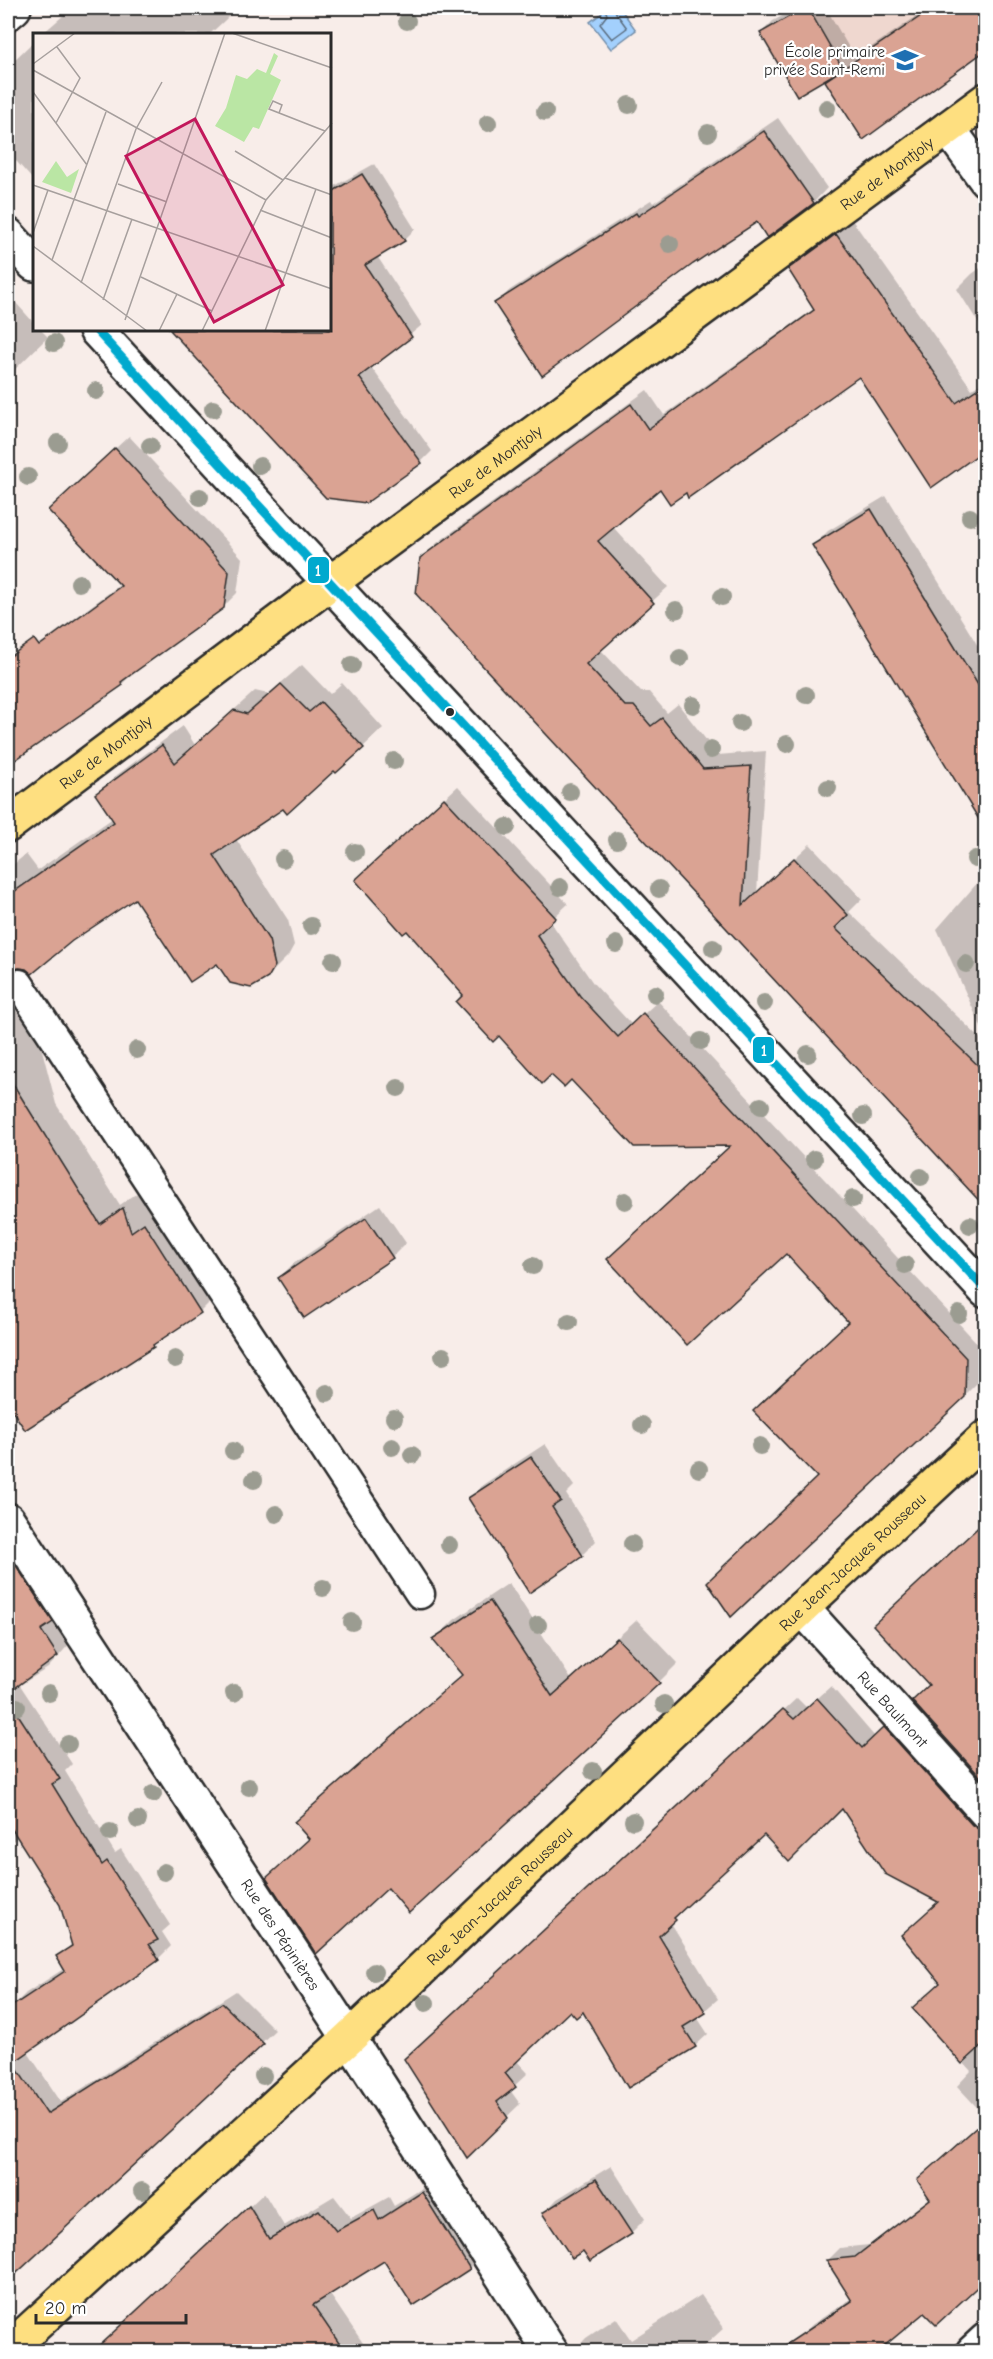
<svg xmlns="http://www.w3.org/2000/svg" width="993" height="2359" viewBox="0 0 993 2359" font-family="'Comic Neue',sans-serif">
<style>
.built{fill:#efd7cf}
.water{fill:#a3d0fd;stroke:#738ea9;stroke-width:1.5}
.shadow{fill:#0003}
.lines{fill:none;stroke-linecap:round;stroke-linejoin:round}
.shore{stroke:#5b6d7f;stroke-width:1.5}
.building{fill:#daa393;stroke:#2b2b2b;stroke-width:1.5}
.service-casing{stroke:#2b2b2b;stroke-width:33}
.minor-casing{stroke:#2b2b2b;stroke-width:38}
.tertiary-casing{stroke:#2b2b2b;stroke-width:38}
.primary-casing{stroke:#2b2b2b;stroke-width:38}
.service{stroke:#fff;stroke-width:28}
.minor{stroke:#fff;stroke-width:33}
.tertiary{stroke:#fff;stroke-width:33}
.primary{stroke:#fedf80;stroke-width:33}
.bus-1-casing{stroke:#fff;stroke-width:14}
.bus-1{stroke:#00a9ce;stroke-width:9}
.tree{fill:#9b9c91}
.bus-dot{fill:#2b2b2b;stroke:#fff;stroke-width:2}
.labels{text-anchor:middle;stroke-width:4.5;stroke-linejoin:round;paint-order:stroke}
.poi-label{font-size:16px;fill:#2b2b2b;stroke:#fff;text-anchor:end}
.street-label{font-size:16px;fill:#2b2b2b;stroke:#fff}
.inset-road{fill:none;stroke:#a69f9d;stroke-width:1.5}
.view{fill:#c2185b;fill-opacity:0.15;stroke:#c2185b;stroke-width:3}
.inset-edge{fill:none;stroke:#2b2b2b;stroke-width:3}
.line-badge{stroke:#fff;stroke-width:2}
.badge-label{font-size:16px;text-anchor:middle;font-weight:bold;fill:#fff}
</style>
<rect width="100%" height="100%" fill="#f8ede9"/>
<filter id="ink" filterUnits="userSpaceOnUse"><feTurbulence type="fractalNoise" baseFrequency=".0167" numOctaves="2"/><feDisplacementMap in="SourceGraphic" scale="12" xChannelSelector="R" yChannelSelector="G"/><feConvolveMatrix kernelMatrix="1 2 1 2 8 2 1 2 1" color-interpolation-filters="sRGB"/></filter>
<g filter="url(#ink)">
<path class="built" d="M808,8h177v42l-102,76 -40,-57z"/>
<path class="water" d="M598,8h22l16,22 -25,19 -21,-27 12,-9z"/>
<g class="shadow">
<path d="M72,8h166l-28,26h-168z"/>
<path d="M797,8h29l29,50 74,-50h57v41l-159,32 9,-8 -75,-40 12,-12z"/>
<path d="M34,41v140l-26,-29v-86z"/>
<path d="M778,118l49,70 -13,14 -46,34 -11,-17 -65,44 -196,40 14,-13 141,-90 2,3z"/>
<path d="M374,164l41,65 -11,11 -27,16 45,69 -51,42 61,84 -11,11 -55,39 -194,-171h158v-147l3,4z"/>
<path d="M852,220l120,169 14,-9v67l-127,-72 -173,116 -25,-4 -48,40 55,60 -68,62 41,43h8l18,21 11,-9 40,51 48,-4 -9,142 53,-49 52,55 -13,13 137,132v161l-564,-646 15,-16 210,-153 17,25 151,-107 -25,-39 15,-14z"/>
<path d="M986,264v71l-29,-46 15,-15z"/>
<path d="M8,294l26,29v7h7l7,7 -40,39z"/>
<path d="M129,436l113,122 -5,35 -14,14 -87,63 -14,14 -114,79v-77l14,-11 7,-23 92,-68 -57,-88z"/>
<path d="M886,496l100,163v169l-173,-282 15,-15z"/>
<path d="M302,665l28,29 12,-11 41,45 -20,19 -28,22 -99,70 52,81 6,25 -6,11 -21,21 -50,-15 -82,-65 -112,70 3,7 -18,18v-123l18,-15 12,16 75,-52 -16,-23 20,-20 66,-49 12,19 60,-54 13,3z"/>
<path d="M458,786l110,118 -18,17 43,62 39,42 26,-24 321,344 -1,37 -14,14 -146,81 32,-155 -64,-70 -53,-108 -162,-66 -106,-83 -94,-129z"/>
<path d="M986,873v165l-49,-109z"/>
<path d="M8,999l33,47 15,58 64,101 23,-16 8,24 14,-9 55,88 -20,20 -39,26 -8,8 -128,82 -17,-27z"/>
<path d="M380,1205l26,38 -14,14 -113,21 14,-14z"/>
<path d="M545,1444l29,42 -8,8 30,47 -14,14 -112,-57 14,-14z"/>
<path d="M8,1521l63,121 -23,26 -28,17 52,79 -7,7 50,82 6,-4 49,76 -8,7 9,14 -13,13 -131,92 34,51 175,-111 39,39 -267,250v-263l9,-6 -4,-5 13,-13 39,-25 -7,-11 15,-14 -11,-39 -44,-67 -10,7z"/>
<path d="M509,1583l62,96 66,-59 41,43 -19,19 -271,204 -120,-8 43,-40 5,-35 147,-129 -28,-35 19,-19z"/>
<path d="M831,1686l44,51 23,-21 88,97v304l-29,-31 14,-15 -57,-63 28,-26 -2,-81 -98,-94 -78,26 -78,72 1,1 -16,17 47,76 -21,18 11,17 -13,12 -112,-36 -13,-1 -54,51 12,13 -18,17 10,14 -53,51 -48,-109 378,-348 10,10z"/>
<path d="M986,2119v159l-62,33 -124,25 13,-12 39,-26 -24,-38 12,-12 29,-3 62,-48 1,-30z"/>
<path d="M611,2166l34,53 -14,14 -47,16 -40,-36 13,-14z"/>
<path d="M437,2179l47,74 -15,15 -85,-10 -55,35 40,59h-276l171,-159 20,33 50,-30 17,22 38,-21 5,9z"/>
<path d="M701,2295l23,33 -21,19 3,5h-133l13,-14 30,-20 15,22z"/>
</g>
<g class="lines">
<path class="shore" d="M605,8l2,7 -7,9 12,15 15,-11 -11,-15 -1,-5"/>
</g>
<g class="building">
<path d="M804,8h4l35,61 -46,27 -37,-63z"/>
<path d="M933,8h53v42l-123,90 -38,-59z"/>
<path d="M764,131l50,72 -47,35 -10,-16 -64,42 -151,112 -48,-73 142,-90 2,3z"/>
<path d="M362,174l43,67 -40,24 47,72 -53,40 63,86 -56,40 -40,-5 -156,-168h160v-137z"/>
<path d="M836,234l120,169 30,-20v66l-55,39 -72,-111 -171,121 -2,-5 -16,11 -10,-15 -62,52 56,62 -68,61 39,42h9l17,20 11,-8 41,51 48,-3 -8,139 51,-47 54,57 -13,13 151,145v135l-570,-614 4,-36 211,-154 17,25 166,-119 -26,-41z"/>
<path d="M115,448l114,124 -5,36 -103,74 2,3 -115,80v-107l26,-19 5,7 82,-60 -73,-76z"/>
<path d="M871,509l115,189v133l-174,-286z"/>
<path d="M281,684l28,28 12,-10 43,46 -28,25 -2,-2 -47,43 -4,-5 -69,46 55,85 6,26 -7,12 -17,10 -21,-5 -13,-19 -27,18 -55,-83 -63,42 -40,33 -6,-5 -7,-1 -11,5v-77l106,-74 -19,-28 67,-49 13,18 59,-53 13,4z"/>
<path d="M444,798l112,120 -19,17 43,61 38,41 25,-24 323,345 -1,39 -234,220 -24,-35 110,-105 -64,-66 95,-89 -62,-68 -99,91 -80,-86 123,-113 -96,1 -63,-67 -7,7 -13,-12 -9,9 -43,-48 -6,6 -37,-40 7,-7 -56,-64 -4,3 -48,-54z"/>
<path d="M8,1076l92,148 23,-16 8,24 13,-9 57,90 -48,32 1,2 -129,83 -17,-26z"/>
<path d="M366,1218l27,40 -89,60 -26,-40z"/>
<path d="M531,1457l30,44 -9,6 31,49 -54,37 -61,-95z"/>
<path d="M986,1520v263l-74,-82 17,-16 -56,-60z"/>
<path d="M8,1553l45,69 -12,8 17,26 -50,37z"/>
<path d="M490,1601l62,95 65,-58 43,45 -251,230 -21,-25 -72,66 -50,-76 43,-39 -15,-17 168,-147 -30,-36z"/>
<path d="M817,1698l45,50 22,-21 88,98 8,5h6v212l-24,22 -50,-56 28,-25 -39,-48 37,-33 -53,-28 -43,-65 -53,53 -25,-27 -90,83 2,2 -17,16 47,77 -23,14 13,20 -68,41 -45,-76 -7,6 -6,-7 -65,62 11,14 -19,15 11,16 -41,40 -63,-99 379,-350 11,10z"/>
<path d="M8,1699l52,80 -8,5 50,81 5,-4 51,79 -9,4 10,16 -146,103 34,51 175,-111 42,41 -256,237v-272l57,-38 -9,-15 16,-10 -12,-41 -52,-82z"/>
<path d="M986,2119v160l-50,46 -12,-12 -47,39h-102l77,-51 -26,-41 29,-3 75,-58 -13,-19z"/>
<path d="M596,2179l36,55 -42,27 -7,-10 -11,7 -30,-45z"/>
<path d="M422,2192l48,77 -57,37 -29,-45 -71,44 32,47h-253l157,-146 20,33 50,-29 17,21 38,-21 5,10z"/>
</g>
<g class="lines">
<g class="service-casing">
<path id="service" d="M19,984l401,610"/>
</g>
<g class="minor-casing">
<g id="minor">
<path d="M8,13l6,-5"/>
<path d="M948,128l38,52"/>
<path id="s1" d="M8,1520l341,518 202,314"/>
<path id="s2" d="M802,1608l184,204"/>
<path d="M973,2352l13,-12"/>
</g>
</g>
<g class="tertiary-casing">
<g id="tertiary">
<path d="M8,235l26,29"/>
<path d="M96,330l890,961"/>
</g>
</g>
<g class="primary-casing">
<g id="primary">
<path id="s3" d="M8,825l322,-242 656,-483"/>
<path id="s4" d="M8,2350l341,-312 453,-430 184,-171"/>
</g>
</g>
<use href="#service" class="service"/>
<use href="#minor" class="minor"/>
<use href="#tertiary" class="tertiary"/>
<use href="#primary" class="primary"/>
<g class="bus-1-casing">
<path id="bus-1" d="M96,330l890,960"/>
</g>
<use href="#bus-1" class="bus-1"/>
</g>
<g class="tree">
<circle cx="407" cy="21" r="9"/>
<circle cx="629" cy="105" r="9"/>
<circle cx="827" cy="108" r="9"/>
<circle cx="545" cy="112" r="9"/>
<circle cx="488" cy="123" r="9"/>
<circle cx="708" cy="133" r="9"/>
<circle cx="670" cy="244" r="9"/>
<circle cx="54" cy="343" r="9"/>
<circle cx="96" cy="391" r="9"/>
<circle cx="213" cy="409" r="9"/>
<circle cx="58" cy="443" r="9"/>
<circle cx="150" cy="446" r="9"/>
<circle cx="260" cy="466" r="9"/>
<circle cx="28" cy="477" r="9"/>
<circle cx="200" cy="497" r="9"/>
<circle cx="970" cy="517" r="9"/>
<circle cx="79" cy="583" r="9"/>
<circle cx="722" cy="597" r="9"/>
<circle cx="676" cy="610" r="9"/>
<circle cx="680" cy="658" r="9"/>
<circle cx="352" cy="665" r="9"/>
<circle cx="806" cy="695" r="9"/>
<circle cx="693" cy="705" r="9"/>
<circle cx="740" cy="723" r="9"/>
<circle cx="787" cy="744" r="9"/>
<circle cx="711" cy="750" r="9"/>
<circle cx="394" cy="761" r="9"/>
<circle cx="828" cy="788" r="9"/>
<circle cx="570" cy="792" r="9"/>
<circle cx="507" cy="827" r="9"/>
<circle cx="617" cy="840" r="9"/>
<circle cx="355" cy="852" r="9"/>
<circle cx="283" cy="859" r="9"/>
<circle cx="975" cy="859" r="9"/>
<circle cx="560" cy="887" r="9"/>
<circle cx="659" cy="889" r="9"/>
<circle cx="311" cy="926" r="9"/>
<circle cx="616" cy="944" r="9"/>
<circle cx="713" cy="948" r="9"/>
<circle cx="333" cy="961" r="9"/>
<circle cx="966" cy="964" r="9"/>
<circle cx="655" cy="994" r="9"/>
<circle cx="764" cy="1003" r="9"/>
<circle cx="701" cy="1041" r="9"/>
<circle cx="137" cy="1050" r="9"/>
<circle cx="808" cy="1054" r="9"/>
<circle cx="398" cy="1088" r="9"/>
<circle cx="761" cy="1106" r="9"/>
<circle cx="863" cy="1116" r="9"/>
<circle cx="814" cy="1159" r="9"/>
<circle cx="921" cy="1177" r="9"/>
<circle cx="853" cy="1199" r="9"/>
<circle cx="625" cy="1201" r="9"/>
<circle cx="970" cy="1225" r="9"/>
<circle cx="905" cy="1265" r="9"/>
<circle cx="533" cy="1266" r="9"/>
<circle cx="959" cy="1314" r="9"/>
<circle cx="569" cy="1322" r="9"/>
<circle cx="443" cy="1356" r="9"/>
<circle cx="175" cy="1359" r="9"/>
<circle cx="327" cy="1393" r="9"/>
<circle cx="394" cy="1418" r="9"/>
<circle cx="642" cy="1425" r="9"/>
<circle cx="760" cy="1446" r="9"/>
<circle cx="392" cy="1447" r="9"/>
<circle cx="233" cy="1451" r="9"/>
<circle cx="412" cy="1455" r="9"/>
<circle cx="699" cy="1469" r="9"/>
<circle cx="254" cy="1480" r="9"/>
<circle cx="276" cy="1514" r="9"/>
<circle cx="632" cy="1544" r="9"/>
<circle cx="449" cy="1545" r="9"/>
<circle cx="323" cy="1588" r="9"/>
<circle cx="352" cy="1622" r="9"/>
<circle cx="538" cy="1625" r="9"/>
<circle cx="49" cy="1693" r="9"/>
<circle cx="234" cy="1693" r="9"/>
<circle cx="664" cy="1704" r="9"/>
<circle cx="17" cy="1707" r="9"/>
<circle cx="68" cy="1744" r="9"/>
<circle cx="593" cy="1771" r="9"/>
<circle cx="249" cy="1787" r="9"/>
<circle cx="153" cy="1794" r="9"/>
<circle cx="138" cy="1820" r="9"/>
<circle cx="633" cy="1821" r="9"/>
<circle cx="110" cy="1832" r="9"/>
<circle cx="164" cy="1872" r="9"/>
<circle cx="374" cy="1972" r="9"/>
<circle cx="426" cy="2003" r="9"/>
<circle cx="263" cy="2076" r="9"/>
<circle cx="142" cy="2191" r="9"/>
</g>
</g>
<defs>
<g id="school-bare" transform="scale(2.07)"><path d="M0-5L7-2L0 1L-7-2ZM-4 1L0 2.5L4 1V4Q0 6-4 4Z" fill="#1f6fb2" stroke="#fff" stroke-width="2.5" paint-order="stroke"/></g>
</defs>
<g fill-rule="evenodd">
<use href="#school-bare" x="905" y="60"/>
</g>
<circle class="bus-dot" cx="450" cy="712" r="5"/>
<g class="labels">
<g class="poi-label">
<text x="885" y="57">École primaire<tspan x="885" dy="18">privée Saint-Remi</tspan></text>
</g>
<g class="street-label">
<text dy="6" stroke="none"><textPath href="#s3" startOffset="1094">Rue de Montjoly</textPath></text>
<text dy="6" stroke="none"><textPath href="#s3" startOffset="608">Rue de Montjoly</textPath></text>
<text dy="6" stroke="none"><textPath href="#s3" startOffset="122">Rue de Montjoly</textPath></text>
<text dy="6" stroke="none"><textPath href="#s4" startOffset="1155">Rue Jean-Jacques Rousseau</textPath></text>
<text dy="6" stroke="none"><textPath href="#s2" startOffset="136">Rue Baulmont</textPath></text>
<text dy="6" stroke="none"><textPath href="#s4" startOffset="669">Rue Jean-Jacques Rousseau</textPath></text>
<text dy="6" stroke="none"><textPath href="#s1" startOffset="496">Rue des Pépinières</textPath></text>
</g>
</g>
<g transform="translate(33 33)">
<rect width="298" height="298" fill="#f8ede9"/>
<path d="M241,20l4,3 -8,18 11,6 -22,49 -6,-2 -9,15 -29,-16 11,-18 10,-33 11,4 10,-10 9,4zM23,128l11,16 12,-8 -8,24 -29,-11z" fill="#bae6a4"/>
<path class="inset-road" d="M199,0l100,35M0,31l42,-31M0,37l233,130M0,59l54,73M246,80l3,-8 -9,-4 -4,8 56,22M23,90l24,-45 -23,-31M202,118l48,29M252,145l47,17M85,151l49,18M0,152l299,104M227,177l72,28M0,200l15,-43M0,213l114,85M19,227l54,-148M108,244l71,34M48,250l55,-154 26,-47M70,267l29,-81M92,287l100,-287M126,298l18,-37M169,298l64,-131 66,-77M232,298l51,-142"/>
<path class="view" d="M162,86l88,166 -69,37 -88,-166z"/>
<rect width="298" height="298" class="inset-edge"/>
</g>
<g class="line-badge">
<rect x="307" y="556" width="23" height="28" rx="6" fill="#00a9ce"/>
<rect x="752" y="1036" width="23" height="28" rx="6" fill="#00a9ce"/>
</g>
<g class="badge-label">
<text x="318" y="576">1</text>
<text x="764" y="1056">1</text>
</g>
<rect width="993" height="2359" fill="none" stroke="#fff" stroke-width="30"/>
<rect x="15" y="15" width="963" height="2329" fill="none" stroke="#2b2b2b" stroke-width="2" filter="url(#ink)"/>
<path d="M36 2314v9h150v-9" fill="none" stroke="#2b2b2b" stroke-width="3"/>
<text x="45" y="2314" font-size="18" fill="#2b2b2b" stroke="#ffffff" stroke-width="4.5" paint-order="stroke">20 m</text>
</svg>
